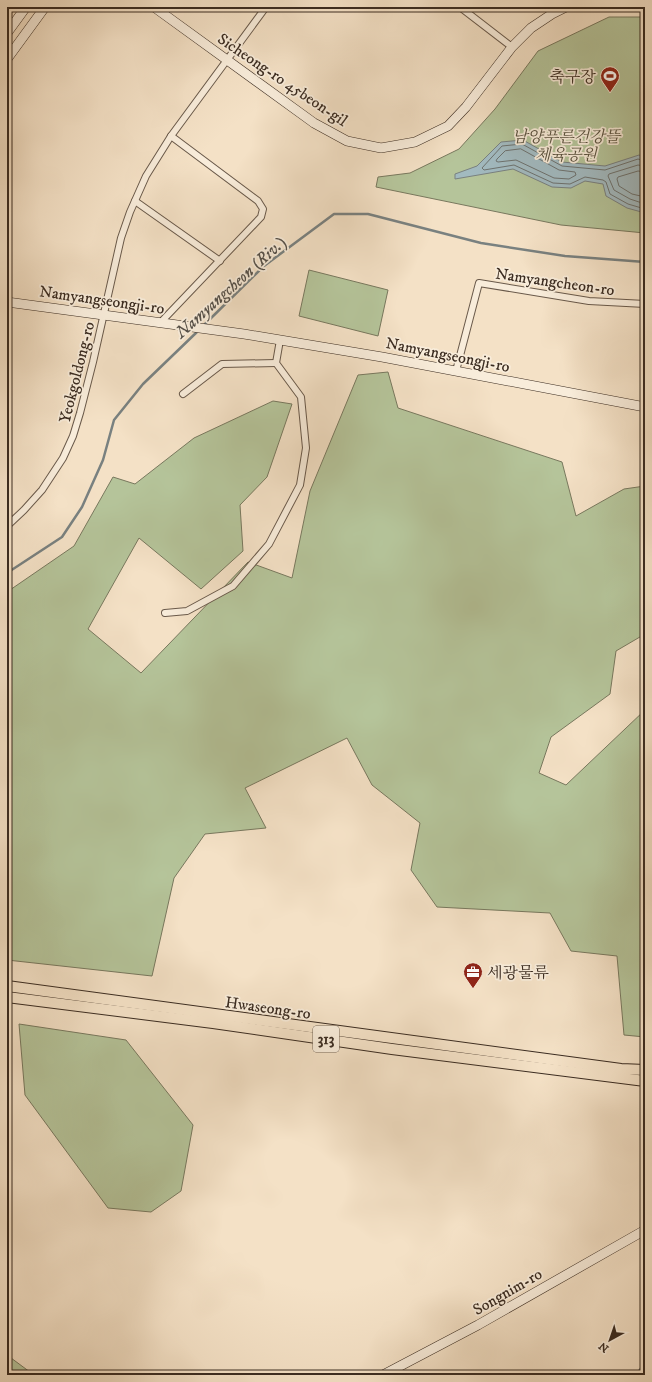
<svg xmlns="http://www.w3.org/2000/svg" width="652" height="1382" viewBox="0 0 652 1382" font-family="'IM FELL DW Pica','Noto Serif KR',serif">
<style>
.green{fill:#b5c49a;stroke:#78785e}
.water{fill:#a2bac0;stroke:#798180}
.lines{fill:none;stroke-linecap:round;stroke-linejoin:round}
.shore{stroke:#6e7370;stroke-width:1}
.stream{stroke:#798180;stroke-width:2.5}
.street-casing{stroke:#69594a;stroke-width:8}
.secondary-casing{stroke:#3b2c21;stroke-width:10}
.primary-casing{stroke:#3b2c21;stroke-width:12}
.street{stroke:#f8ecda;stroke-width:6}
.secondary{stroke:#f8ecda;stroke-width:9}
.primary{stroke:#f4e1c6;stroke-width:10}
.labels{text-anchor:middle;stroke-width:3.5;stroke-linejoin:round;paint-order:stroke}
.shield{fill:#f8ecda;stroke:#746658;stroke-width:1}
.shield-label{font-size:15px;font-weight:bold;fill:#3b2c21}
.poi-label{font-size:16px;fill:#3b2c21;stroke:#f8ecda;text-anchor:end}
.street-label{font-size:16px;fill:#3b2c21;stroke:#f8ecda}
.park-label{font-size:16px;font-style:italic;fill:#5a523f;stroke:#f8ecda}
.water-label{font-size:17px;font-style:italic;fill:#555049;stroke:#f8ecda}
</style>
<rect width="100%" height="100%" fill="#f4e1c6"/>
<filter id="stains"><feTurbulence type="fractalNoise" baseFrequency=".005" numOctaves="4"/><feColorMatrix values="0 0 0 0 .2 0 0 0 0 .09 0 0 0 0 .02 0 0 0 .5 -.17"/></filter>
<radialGradient id="worn" r=".72"><stop offset=".6" stop-color="#630" stop-opacity="0"/><stop offset="1" stop-color="#630" stop-opacity=".3"/></radialGradient>
<g class="green">
<path d="M609,17h36v216l-84,-8 -185,-38 2,-10 32,-4 49,-24 36,-40 43,-58z"/>
<path d="M309,270l79,20 -10,46 -79,-20z"/>
<path d="M388,372l10,36 164,54 14,54 48,-27 21,-3v148l-29,17 -6,43 -59,43 -12,36 27,12 79,-75v327l-21,-2 -7,-79 -46,-5 -21,-38 -113,-6 -26,-37 9,-47 -48,-38 -25,-47 -102,50 21,40 -61,6 -31,44 -22,98 -145,-16v-368l67,-46 39,-69 22,7 59,-46 79,-37 19,3 -25,73 -27,28 3,46 -42,38 -62,-51 -51,91 53,44 107,-111 44,16 18,-87 48,-116z"/>
<path d="M19,1024l107,16 67,85 -12,66 -30,21 -43,-4 -83,-113z"/>
<path d="M7,1355l27,20h-27z"/>
</g>
<path class="water" d="M523,140l39,22 43,4 34,-11 6,2v56l-18,-5 -21,-12 -3,-12 -18,-3 -14,7 -19,-1 -39,-18 -58,10v-5l22,-8 24,-24z"/>
<g class="lines">
<g class="shore">
<path d="M521,149l38,21 16,2 1,3 -7,4 -15,-1 -38,-18 -18,2 -2,-1 1,-2 8,-8z"/>
<path d="M645,161l-7,-2 -33,11 -43,-4 -40,-22 -20,2 -20,22 2,2 30,-5 39,18 17,1 15,-7 18,3 3,2 4,12 18,10 17,5"/>
<path d="M645,166l-7,-1 -29,9 -1,2 6,14 16,9 15,5"/>
<path d="M645,172l-7,-1 -20,6 -1,2 2,7 13,8 13,3"/>
</g>
<g class="stream">
<path d="M203,326l61,-60 70,-52h34l113,29 84,13 80,6"/>
<path d="M7,573l55,-36 20,-30 21,-47 11,-40 29,-36 55,-53"/>
<path d="M636,1375l9,-12"/>
</g>
<g class="street-casing">
<g id="street">
<path d="M460,7l52,40"/>
<path d="M135,201l85,60"/>
<path d="M161,322l100,-105 2,-8 -5,-8 -87,-65"/>
<path d="M456,371l23,-88 110,18 56,3"/>
<path d="M183,394l39,-30 54,-1"/>
<path d="M7,526l17,-16 18,-20 21,-32 10,-22 7,-23 13,-51 28,-124 9,-26 16,-36 25,-40 95,-129"/>
<path d="M165,613l22,-2 46,-25 36,-42 31,-59 6,-37 -5,-51 -25,-34 4,-23"/>
</g>
</g>
<g class="secondary-casing">
<g id="secondary">
<path d="M154,7l160,116 33,18 34,7 34,-6 33,-16 18,-19 46,-60 19,-19 21,-14 14,-7"/>
<path d="M7,11l3,-4"/>
<path d="M7,33l19,-26"/>
<path d="M7,59l38,-52"/>
<path d="M7,302l237,32 138,23 263,50"/>
<path d="M383,1375l95,-50 167,-95"/>
</g>
</g>
<g class="primary-casing">
<g id="primary">
<path d="M7,986l614,83 24,1"/>
<path d="M7,997l206,26 179,26 253,32"/>
</g>
</g>
<use href="#street" class="street"/>
<use href="#secondary" class="secondary"/>
<use href="#primary" class="primary"/>
</g>
<defs>
<g id="stadium-pin" transform="scale(1)"><path d="M0 17L-7.5 6A9.5 9.5 0 1 1 7.5 6Z" fill="#8f2418" stroke="#f8ecda"/><path d="M0-5a6.5 5 0 1 0 0 10a6.5 5 0 1 0 0-10ZM-3.5-1.8h7v3.6h-7Z" fill="#fff"/></g>
<g id="office-pin" transform="scale(1)"><path d="M0 17L-7.5 6A9.5 9.5 0 1 1 7.5 6Z" fill="#8f2418" stroke="#f8ecda"/><path d="M-6-3h4V-5.5h4V-3h4V5H-6ZM-1-4.5V-3h2v-1.5ZM-6 0V1H6V0Z" fill="#fff"/></g>
</defs>
<g fill-rule="evenodd">
<use href="#stadium-pin" x="610" y="76"/>
<use href="#office-pin" x="473" y="972"/>
</g>
<g class="labels">
<rect class="shield" x="313" y="1026" width="26" height="26" rx="3"/>
<g class="shield-label">
<text x="326" y="1044">313</text>
</g>
<g class="poi-label">
<text x="596" y="82">축구장</text>
<text x="487" y="978" text-anchor="start">세광물류</text>
</g>
<g class="street-label">
<text transform="translate(283 79) rotate(34)" y="6">Sicheong-ro 45beon-gil</text>
<text transform="translate(555 281) rotate(8)" y="6">Namyangcheon-ro</text>
<text transform="translate(102 299) rotate(8)" y="6">Namyangseongji-ro</text>
<text transform="translate(448 354) rotate(11)" y="6">Namyangseongji-ro</text>
<text transform="translate(76 372) rotate(-76)" y="6">Yeokgoldong-ro</text>
<text transform="translate(268 1007) rotate(8)" y="6">Hwaseong-ro</text>
<text transform="translate(507 1291) rotate(-30)" y="6">Songnim-ro</text>
</g>
<g class="park-label">
<text x="566" y="142">남양푸른건강뜰<tspan x="566" dy="18">체육공원</tspan></text>
</g>
<g class="water-label">
<text transform="translate(230 287) rotate(-42)" y="6">Namyangcheon (Riv.)</text>
</g>
</g>
<rect width="652" height="1382" fill="none" stroke="#f4e1c6" stroke-width="24"/>
<rect x="8" y="8" width="636" height="1366" fill="none" stroke="#3b2c21" stroke-width="2"/>
<rect x="12" y="12" width="628" height="1358" fill="none" stroke="#3b2c21"/>
<g transform="translate(610 1340) rotate(220)" stroke="#f8ecda" stroke-width="3" paint-order="stroke">
<path d="M0-3L7 15L0 10L-7 15Z" fill="#3b2c21"/>
<text y="-6" font-size="11" font-weight="bold" text-anchor="middle" fill="#3b2c21">N</text>
</g>
<rect width="100%" height="100%" filter="url(#stains)"/>
<rect width="100%" height="100%" fill="url(#worn)"/>
</svg>
